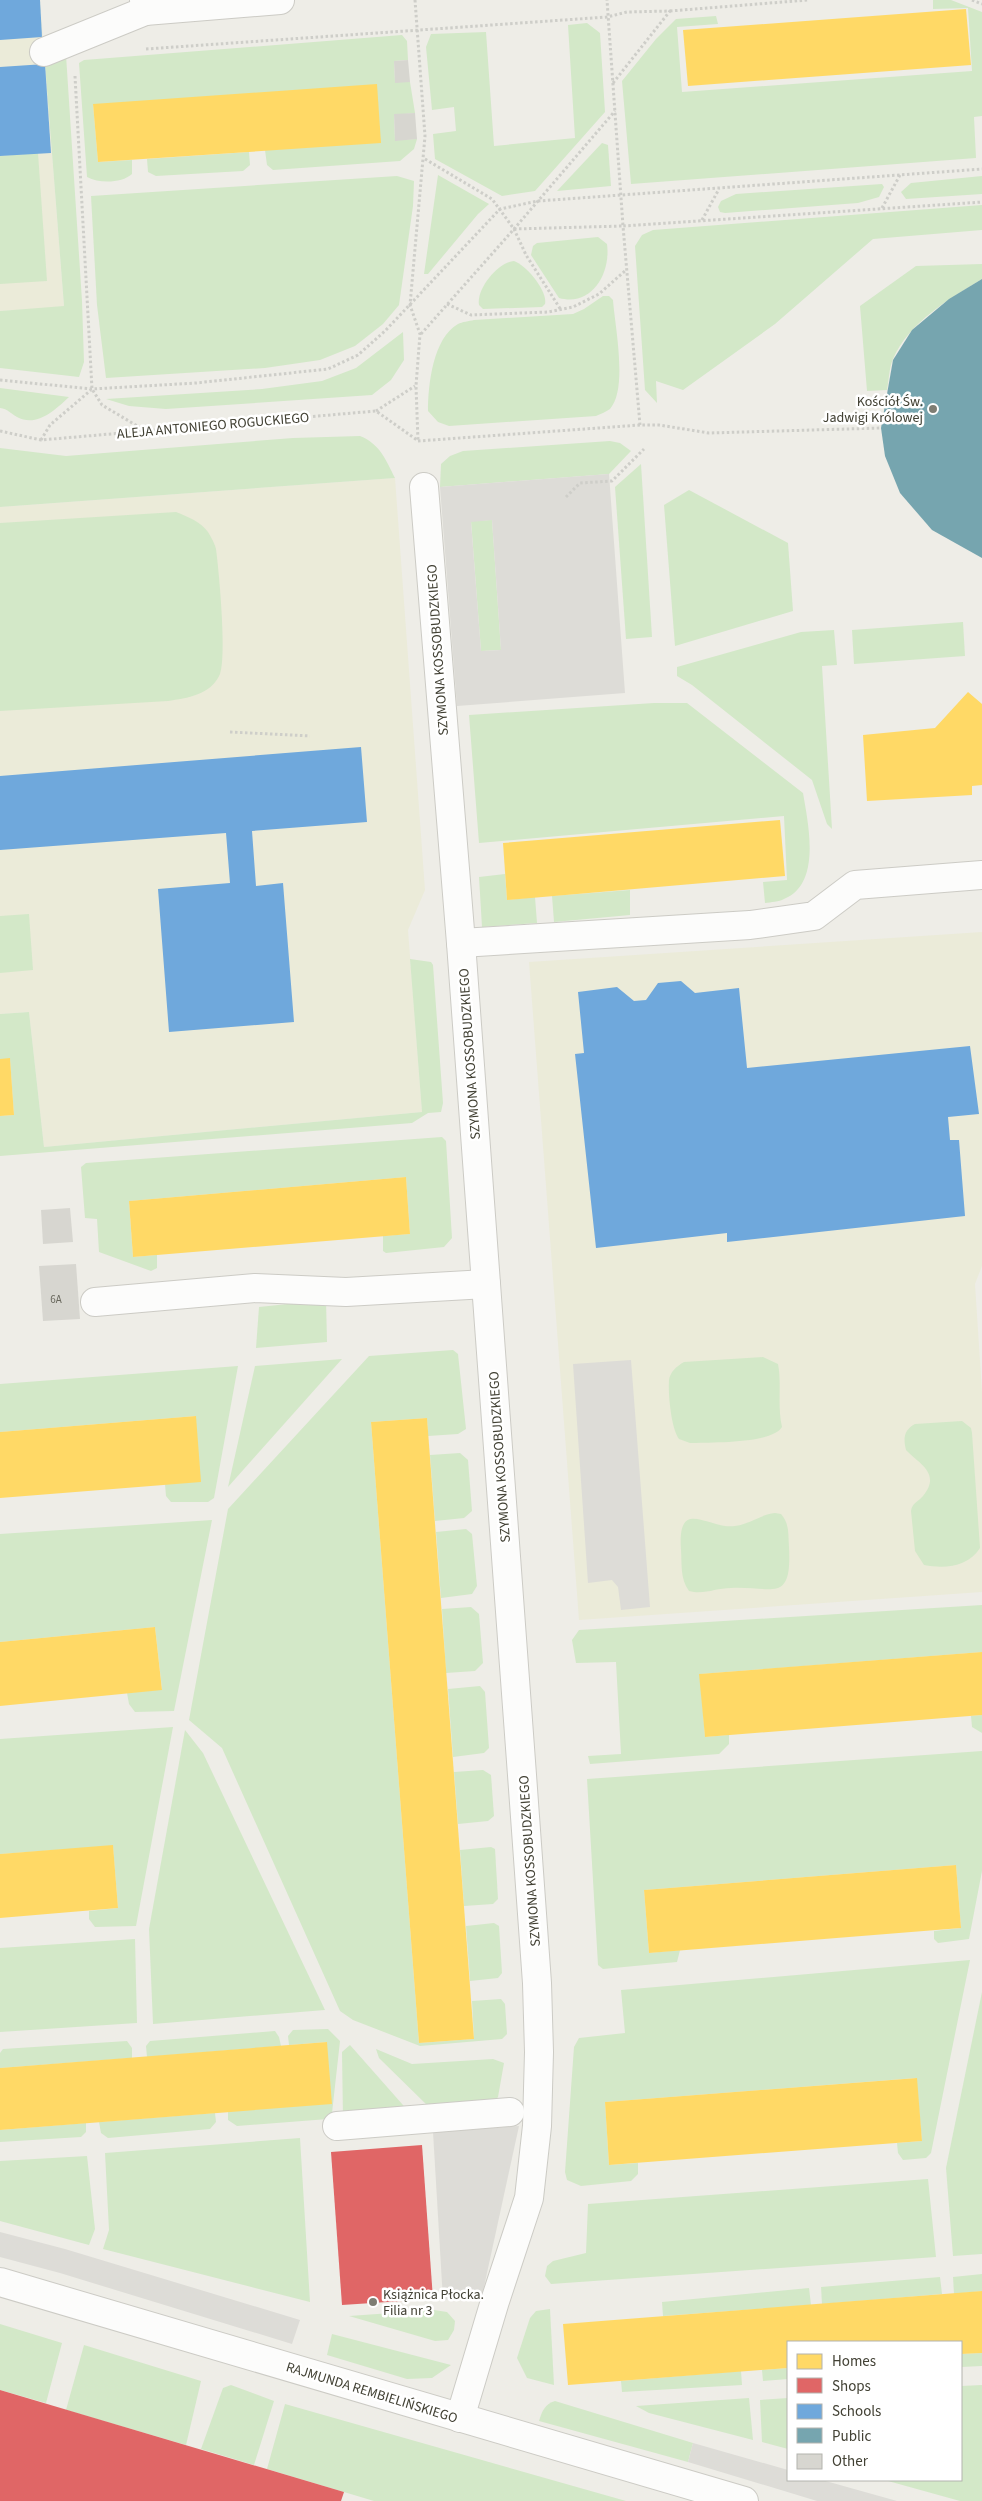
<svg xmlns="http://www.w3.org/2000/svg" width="982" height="2501" viewBox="0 0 982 2501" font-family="'Source Sans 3',sans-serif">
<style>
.education{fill:#ebebd9}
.green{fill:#d3e8c8}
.parking{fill:#dddcd7;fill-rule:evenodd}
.homes{fill:#ffd966}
.shops{fill:#e06666}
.schools{fill:#6fa8dc}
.public{fill:#76a5af}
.building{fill:#d7d6d0}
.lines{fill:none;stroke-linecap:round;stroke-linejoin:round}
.minor-casing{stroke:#cccbc5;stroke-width:30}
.path{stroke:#cecec9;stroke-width:3;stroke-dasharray:2.5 2.5;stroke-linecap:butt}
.minor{stroke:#fcfcfb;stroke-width:28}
.poi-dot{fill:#7e7d73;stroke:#fff;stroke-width:2}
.labels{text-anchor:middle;stroke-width:5;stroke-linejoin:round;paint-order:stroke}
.number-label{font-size:11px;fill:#68675c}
.poi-label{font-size:14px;fill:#424134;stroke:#fff;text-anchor:end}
.street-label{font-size:14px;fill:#424134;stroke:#fff}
</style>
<rect width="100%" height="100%" fill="#eeede7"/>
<g class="education">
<path d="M0,0h40l24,307 -64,4z"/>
<path d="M395,478l30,412 -17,40 14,182 -378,35 -15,-135 -29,2v-507z"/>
<path d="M982,932v334l-7,18 7,108v200l-403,28 -50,-658z"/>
</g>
<g class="green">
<path d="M933,0h18l31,12v104l-8,1 2,41 -345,26 -9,-103 34,-42 20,-20 40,-3 2,8 -41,3 5,65 290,-21 -4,-63 -35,1z"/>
<path d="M587,23l13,10 5,79 -70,79 -33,5 -67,-37 -2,-25 23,-3 -2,-24 -22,3 -6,-63 5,-13 55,-2 8,114 81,-8 -7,-113z"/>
<path d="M402,35l5,6 1,19 -14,1 1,21h15l5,31 -21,2 1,25 22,-1 -3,10 -14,12 -127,9 -6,-5 -2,-15 -172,-46 5,58 34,-2v14c-10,9 -32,10 -45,3l-8,-114 5,-3z"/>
<path d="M66,55l16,246 2,61 -5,15 -79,-9v-57l64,-5 -19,-242z"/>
<path d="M602,143l6,2 3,41 -54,5z"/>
<path d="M249,152l1,13 -7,6 -87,5 -8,-4 -1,-13z"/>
<path d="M38,153l9,128 -47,3v-128z"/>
<path d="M438,175l51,29 -11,10 -50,60h-4z"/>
<path d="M397,176l17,5 -1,25 -14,99 -16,19 -28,22 -35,14 -55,8 -159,10 -9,-73 -6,-109z"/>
<path d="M982,176v18l-76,5 -5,-7 10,-9z"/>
<path d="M882,184l2,3 -5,10 -21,6 -133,10 -5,-1 -2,-5 3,-6 15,-7z"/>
<path d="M982,205v25l-109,9 -98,85 -92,66 -27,-9 1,22 -12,-13 -10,-144 7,-11 11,-5z"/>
<path d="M598,237l9,7c4,29 -15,63 -48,54l-28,-43 2,-9 4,-3z"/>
<path d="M514,261c12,4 34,30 31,43l-3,3 -59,2 -4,-4c-3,-16 19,-43 35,-44z"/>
<path d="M982,264v15c-33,20 -73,43 -89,80 -4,9 -4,21 -6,31l-20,1 -7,-85 56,-40z"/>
<path d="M603,296h6l4,4c2,27 15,89 -3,109 -4,3 -10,5 -14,7l-147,10 -11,-4 -10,-11c0,-26 5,-73 30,-87 4,-2 11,-3 16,-4l99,-6 11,-5z"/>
<path d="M403,332l1,28 -13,20 -19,15 -206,14 -37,-3 -23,-7 156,-10 60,-8 34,-13z"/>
<path d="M0,388l69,9c-13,12 -32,31 -52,20 -7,-4 -9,-8 -17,-9z"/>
<path d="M360,436c20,8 26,24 35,42l-395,29v-59l66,8 227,-18z"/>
<path d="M610,441l10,2 11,8 -22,23 -169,13 1,-23 9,-8 13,-5z"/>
<path d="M641,464l11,173 -26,2 -11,-152z"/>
<path d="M689,490l99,53 5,68 -118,35 -11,-141z"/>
<path d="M176,512c12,5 24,9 32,20 3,5 7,12 8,17 3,22 11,108 4,125 -9,21 -33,24 -52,27l-168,10v-188z"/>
<path d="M492,520l9,130 -20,1 -10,-130z"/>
<path d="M963,622l2,34 -111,8 -2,-34z"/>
<path d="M834,630l3,35 -15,1 10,163 -5,-5 -15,-44 -120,-95 -15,-9v-9l124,-35z"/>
<path d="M654,703h33l116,90c5,30 19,91 -19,106 -5,3 -13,3 -19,4l-2,-21 24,-2 -3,-64 -305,27 -10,-128z"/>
<path d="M505,874l2,26 28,-3 2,26 -55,4 -3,-50z"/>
<path d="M630,890v25l-76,7 -2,-26z"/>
<path d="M29,914l4,56 -33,3v-57z"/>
<path d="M410,959l21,3 2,3 10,138 -2,9 -13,1 -16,10 -412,33v-40l14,-1 -4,-56h-10v-45l29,-2 15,135 378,-35z"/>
<path d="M442,1137l4,4 6,97 -8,9 -58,6 -3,-2v-15l27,-2 -4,-57 -277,24 4,56 24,-2v13l-6,3 -52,-19 -2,-33 -12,-1 -4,-51 5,-4z"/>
<path d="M326,1300l1,42 -71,6 3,-41z"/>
<path d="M453,1350l5,4 8,75 -8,5 -30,2 -1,-18 -56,4 48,621 55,-4 -2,-38 29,-2 4,5 2,30 -5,5 -82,7 -67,-26 -13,-9 -118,-263 -33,-28 39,-211 141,-153z"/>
<path d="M763,1357l15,7c4,21 -1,40 4,63 -10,17 -72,15 -92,16l-11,-4c-8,-11 -11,-45 -10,-59 1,-8 8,-14 15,-18z"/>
<path d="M342,1359l-114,128 27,-121z"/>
<path d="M238,1366l-24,132 -6,4h-37l-5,-6 -1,-12 31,-68 -196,16v-48z"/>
<path d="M962,1421l9,7 1,5 8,115c-12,19 -35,21 -56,17l-9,-14 -4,-40c1,-8 7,-9 12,-15 19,-23 -5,-33 -17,-46 -3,-12 -2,-20 9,-26z"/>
<path d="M460,1453l8,7 4,51 -8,7 -29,3 -5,-66z"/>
<path d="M775,1513l6,1c9,10 7,21 8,33 3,57 -16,39 -58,41 -15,0 -27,7 -42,3 -9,-12 -7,-27 -8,-41 -4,-55 28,-20 54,-24 15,-2 24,-11 40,-13z"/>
<path d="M212,1520l-38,191 -39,1 -6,-8 -2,-11 35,-4 -7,-62 -155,15v-108z"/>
<path d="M466,1529l6,5 5,52 -5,8 -31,4 -5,-66z"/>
<path d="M982,1605v47l-282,22 5,63 24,-2v9l-10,10 -129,10 -2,-8 33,-2 -5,-92 -40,1 -4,-23 7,-10z"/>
<path d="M471,1607l8,7 4,49 -8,8 -29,2 -4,-64z"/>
<path d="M480,1686l5,6 4,56 -5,5 -31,4 -5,-68z"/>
<path d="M982,1715v18l-10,-6 -1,-11z"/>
<path d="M173,1727l-37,199 -41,1 -6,-8v-8l29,-3 -5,-62 -113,8v-115z"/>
<path d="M185,1730l18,23 122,257 -172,14 -4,-95z"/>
<path d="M982,1751v120l-13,68 -31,4 -4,-4v-8l27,-3 -5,-63 -312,25 5,63 31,-3 -3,12 -74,7 -5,-4 -11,-186z"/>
<path d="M483,1770l8,5 3,41 -6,5 -30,3 -4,-52z"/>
<path d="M491,1847l4,2 3,50 -5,5 -29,2 -4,-56z"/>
<path d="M494,1923l5,3 3,47 -4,5 -28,3 -4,-55z"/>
<path d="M135,1939l2,84 -137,9v-84z"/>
<path d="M970,1960l-39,193 -5,5 -23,2 -5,-7 -1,-10 25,-2 -6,-63 -311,24 4,63 29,-2v11l-7,7 -50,5 -14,-6 -2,-8 9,-125 5,-9 46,-5 -4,-43z"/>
<path d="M982,1992v262l-29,2 -7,-88z"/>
<path d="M328,2029l12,12 -8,72 -4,6 -91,7 -9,-6v-8l99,-70 -38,3 -1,-9 5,-6z"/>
<path d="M275,2031l4,6 2,9 -134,11 -1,-11 4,-5z"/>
<path d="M127,2041l5,7v10l-132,10v-15l3,-4z"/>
<path d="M350,2045l60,68 -67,6 -1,-67z"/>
<path d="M376,2049l36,15 81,-5 11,4 -6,34 -9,11 -60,-1 -50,-49z"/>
<path d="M215,2113l1,9 -6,7 -102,9 -7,-5 -2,-11z"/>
<path d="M86,2123v9l-5,5 -81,5v-12z"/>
<path d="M300,2138l10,164 -207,-53 6,-19 -4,-77z"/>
<path d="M87,2156l8,73 -6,16 -89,-24v-60z"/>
<path d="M928,2179l8,78 -385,27 -6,-8 2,-10 6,-5 33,-8 2,-49z"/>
<path d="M982,2274v17l-28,3 -1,-17z"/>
<path d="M940,2277l2,17 -120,10 -1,-17z"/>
<path d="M809,2288l2,17 -148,11 -1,-14z"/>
<path d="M550,2309l4,76 -27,-7 -10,-20 13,-40 6,-7z"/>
<path d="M434,2310l13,2 8,9 -1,9 -6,10 -13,1 -86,-25z"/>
<path d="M0,2324l62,19 -16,60 -46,-13z"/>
<path d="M332,2334l119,31 -19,13 -25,1 -80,-24z"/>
<path d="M84,2345l117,36 -15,64 -120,-35z"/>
<path d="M982,2353v13l-21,1v-13z"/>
<path d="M788,2368v11l-25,2 -1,-11z"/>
<path d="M741,2371l1,14 -120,7 -1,-11z"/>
<path d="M231,2385l43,16 -20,64 -53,-16 22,-61z"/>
<path d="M982,2385v116h-22l-72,-20 73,-1v-94z"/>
<path d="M749,2398l4,42 -104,-27 -13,-7z"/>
<path d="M788,2398v51l-26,-7 -2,-42z"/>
<path d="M555,2401l138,42 -5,19 -149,-41c3,-10 6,-17 16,-20z"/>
<path d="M285,2404l341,97h-252l-107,-32z"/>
</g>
<g class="parking">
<path d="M609,474l16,219 -168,13 -17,-219zM492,520l9,130 -20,1 -10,-129z"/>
<path d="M631,1360l19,247 -29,3 -3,-23 -6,-7 -24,3 -15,-219z"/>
<path d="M519,2126l-37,170 -39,4 -10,-168z"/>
<path d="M0,2232l65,17 235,71 -8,24 -232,-71 -60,-16z"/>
<path d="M693,2443l95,27v10h34l75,21h-80l-129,-39z"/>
</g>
<g class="homes">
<path d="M966,9l5,56 -283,21 -5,-56z"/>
<path d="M377,84l4,59 -283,19 -5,-58z"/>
<path d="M968,692l14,12v81l-10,1v9l-105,6 -4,-66 72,-7z"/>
<path d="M780,820l5,56 -278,24 -4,-57z"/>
<path d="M10,1058l4,57 -14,1v-57z"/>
<path d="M406,1177l4,57 -277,23 -4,-56z"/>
<path d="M196,1416l5,66 -201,16v-66z"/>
<path d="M427,1418l47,621 -55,4 -48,-621z"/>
<path d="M155,1627l7,63 -162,16v-64z"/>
<path d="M982,1652v63l-277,22 -6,-63z"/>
<path d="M113,1845l5,63 -118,10v-64z"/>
<path d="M956,1865l5,63 -312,25 -5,-63z"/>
<path d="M327,2042l5,62 -332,26v-62z"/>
<path d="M917,2078l5,63 -313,24 -4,-63z"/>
<path d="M982,2291v62l-21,1v-12h-173v26l-220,17 -5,-61z"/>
</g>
<g class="shops">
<path d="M422,2145l11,154 -91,6 -11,-153z"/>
<path d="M0,2390l344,102 -3,9h-341z"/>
</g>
<g class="schools">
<path d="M0,0h40l2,37 -42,3z"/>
<path d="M45,64l6,89 -51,3v-89z"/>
<path d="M361,747l6,75 -115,9 4,55 27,-3 11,139 -125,10 -11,-143 72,-6 -4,-50 -226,17v-74z"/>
<path d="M681,981l14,12 44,-5 8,80 223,-22 9,68 -31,3 2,23h9l6,76 -238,26v-9l-131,15 -21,-194 9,-1 -6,-61 39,-5 17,14 12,-1 12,-17z"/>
</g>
<path class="public" d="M982,279v279l-50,-28 -32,-37 -15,-37 -4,-28 12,-68 19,-30 37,-31z"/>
<g class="building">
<path d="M408,60l2,22 -15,1 -1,-22z"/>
<path d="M415,113l2,26 -22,2 -1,-27z"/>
<path d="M70,1208l3,34 -30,2 -2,-34z"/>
<path d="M76,1264l4,55 -37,2 -4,-55z"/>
</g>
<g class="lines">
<g class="minor-casing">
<g id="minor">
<path d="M145,11l135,-11"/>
<path d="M44,52l101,-41 -1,-11"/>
<path d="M424,487l37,456 61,832 15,208 2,69 -2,74 -8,72 -34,103 -35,117"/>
<path d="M461,943l289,-18 64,-9 41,-31 127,-10"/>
<path d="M95,1302l160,-14 91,4 140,-8"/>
<path d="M337,2126l173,-14"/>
<path d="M0,2282l744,219"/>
</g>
</g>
<g class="path">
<path d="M415,0l10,136 -15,169 10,29 -4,52 2,55"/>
<path d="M972,0l10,4"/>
<path d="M670,11l138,-11"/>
<path d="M146,49l461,-32 20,-5 43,-1 -57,72"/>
<path d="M75,76l17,313 10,16 42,25"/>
<path d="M425,159l67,40 22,30 12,26 35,55"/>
<path d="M882,208l18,-33"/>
<path d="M702,220l17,-31"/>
<path d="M514,229l109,-3 -16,-226"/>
<path d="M447,304l24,11 77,-3 25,-5 26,-13 27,-24"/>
<path d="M421,334l93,-105 101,-118"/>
<path d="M0,380l92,9 104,-6 132,-14 30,-14 27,-24 115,-122 38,-8 444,-32"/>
<path d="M376,411l39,-25"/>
<path d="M640,425l-17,-199 359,-24"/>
<path d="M0,431l41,9 335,-29 41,29"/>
<path d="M41,440l9,-15 41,-35"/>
<path d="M418,441l222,-16h19l50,8 172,-5"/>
<path d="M566,497l14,-14 32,-2 32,-32"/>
<path d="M230,732l80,4"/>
</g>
<use href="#minor" class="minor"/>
</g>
<g class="poi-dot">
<circle cx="933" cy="409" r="5"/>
<circle cx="373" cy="2302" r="5"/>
</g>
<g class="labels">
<g class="number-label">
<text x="56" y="1303">6A</text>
</g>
<g class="poi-label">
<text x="923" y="406">Kościół Św.<tspan x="923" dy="16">Jadwigi Królowej</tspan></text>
<text x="383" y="2299" text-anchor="start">Książnica Płocka.<tspan x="383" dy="16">Filia nr 3</tspan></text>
</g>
<g class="street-label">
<text transform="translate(213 425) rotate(-5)" y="5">ALEJA ANTONIEGO ROGUCKIEGO</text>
<text transform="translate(437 650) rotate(-94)" y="5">SZYMONA KOSSOBUDZKIEGO</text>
<text transform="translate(469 1054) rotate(-94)" y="5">SZYMONA KOSSOBUDZKIEGO</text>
<text transform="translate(499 1457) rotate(-94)" y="5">SZYMONA KOSSOBUDZKIEGO</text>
<text transform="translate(529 1861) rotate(-94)" y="5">SZYMONA KOSSOBUDZKIEGO</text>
<text transform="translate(372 2392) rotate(17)" y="5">RAJMUNDA REMBIELIŃSKIEGO</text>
</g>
</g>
<rect x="787" y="2341" width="175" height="140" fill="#ffffff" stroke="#b3b3ae"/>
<rect x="797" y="2354" width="25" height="15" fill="#ffd966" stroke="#b3b3ae"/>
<text x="832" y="2366" font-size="15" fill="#424134">Homes</text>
<rect x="797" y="2378" width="25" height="15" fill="#e06666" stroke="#b3b3ae"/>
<text x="832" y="2391" font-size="15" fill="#424134">Shops</text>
<rect x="797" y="2404" width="25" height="15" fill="#6fa8dc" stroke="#b3b3ae"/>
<text x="832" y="2416" font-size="15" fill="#424134">Schools</text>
<rect x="797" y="2428" width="25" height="15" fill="#76a5af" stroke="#b3b3ae"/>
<text x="832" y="2441" font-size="15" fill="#424134">Public</text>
<rect x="797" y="2454" width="25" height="15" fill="#d7d6d0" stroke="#b3b3ae"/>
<text x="832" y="2466" font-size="15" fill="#424134">Other</text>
</svg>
